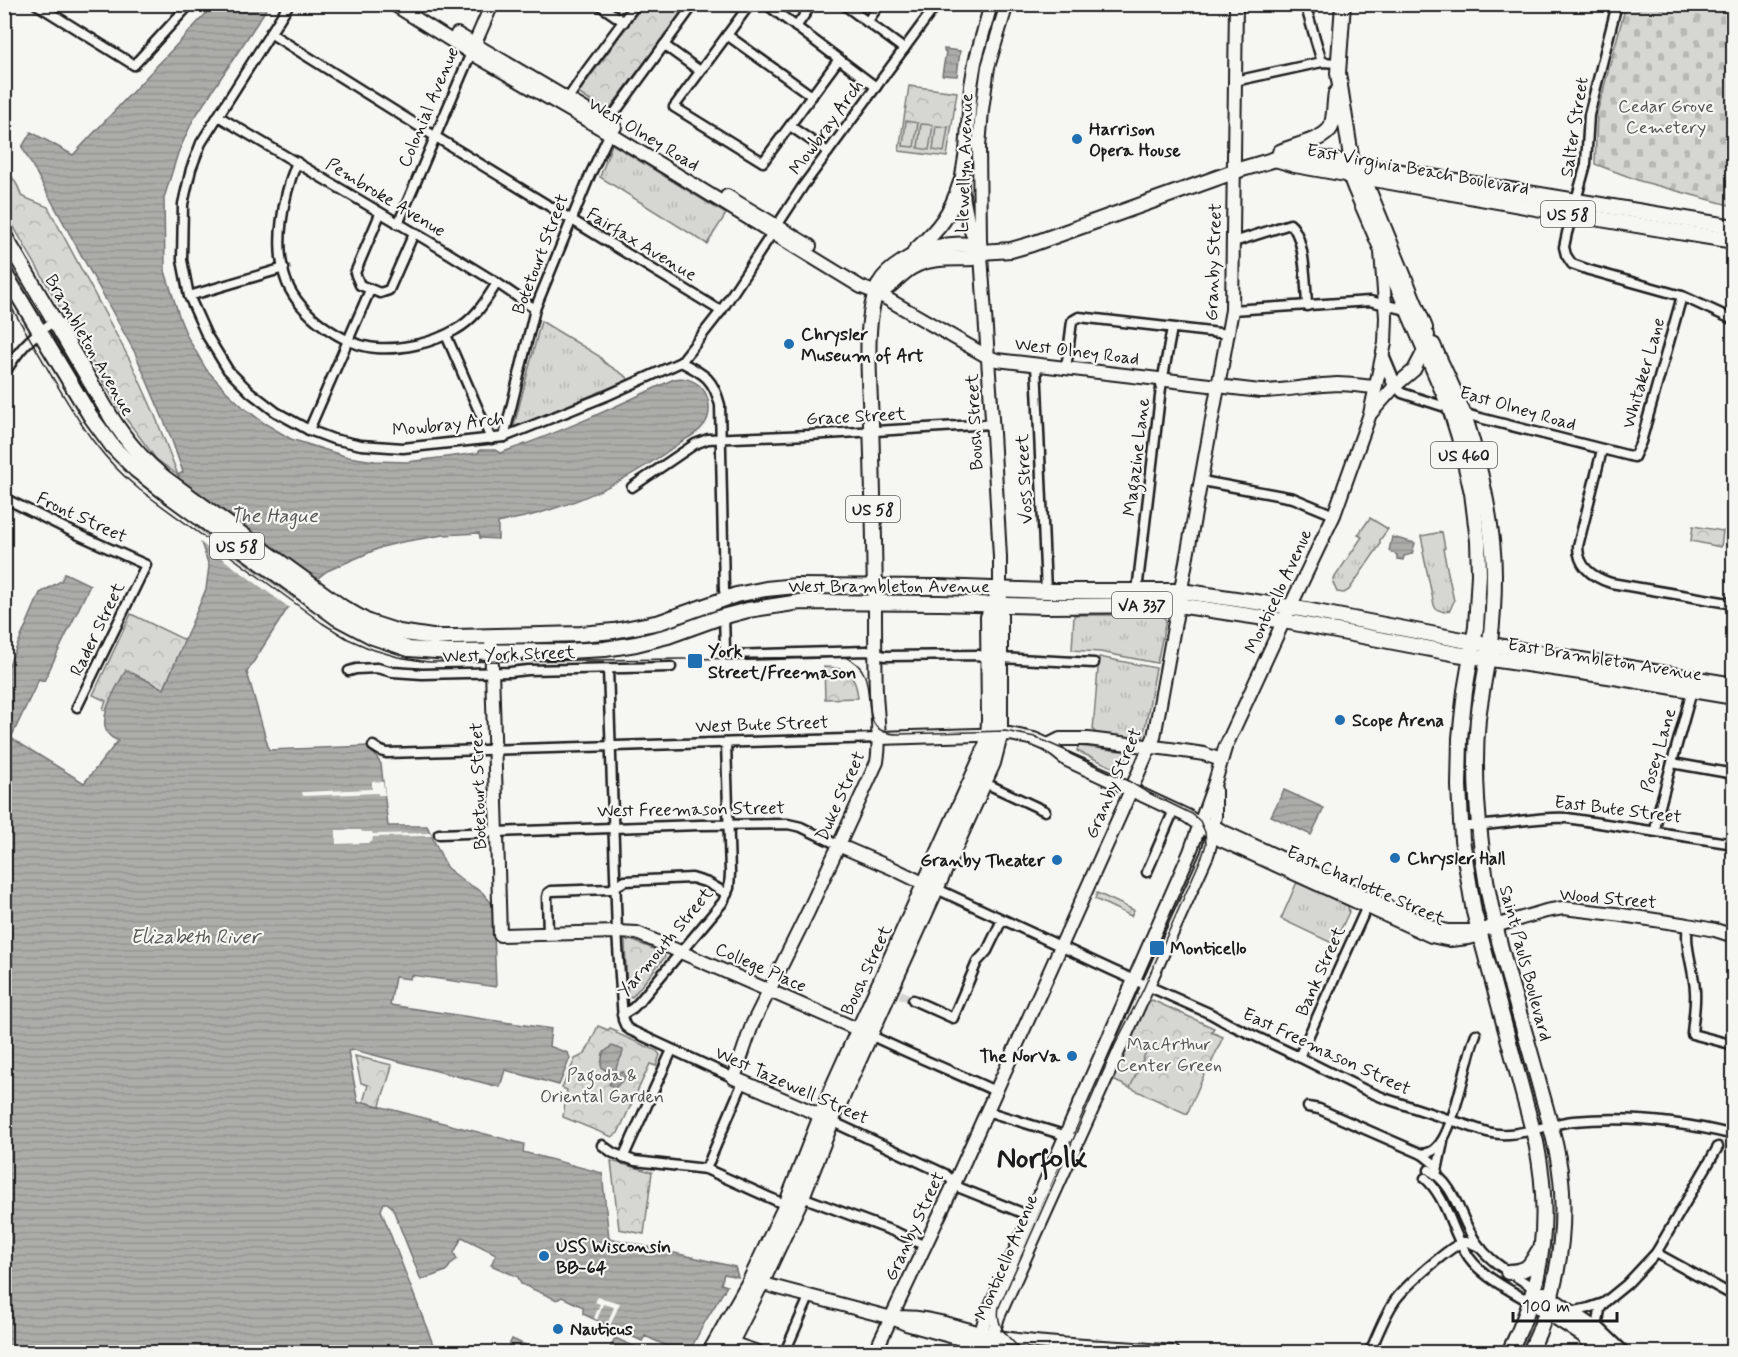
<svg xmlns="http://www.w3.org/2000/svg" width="1738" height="1357" viewBox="0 0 1738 1357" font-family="Mynerve,sans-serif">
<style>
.grass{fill:url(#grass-tufts);stroke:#797977;stroke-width:1.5}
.forest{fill:url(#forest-crowns);stroke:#797977;stroke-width:1.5}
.cemetery{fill:url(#cemetery-stones);stroke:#797977;stroke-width:1.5}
.pitch{fill:#d6d6d2;stroke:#797977;stroke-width:1.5}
.water{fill:url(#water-rules);stroke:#727271;stroke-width:1.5}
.pier{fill:#f6f6f2}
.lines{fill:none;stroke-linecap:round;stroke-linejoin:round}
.street-tunnel{stroke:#d5d5d2;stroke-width:8;stroke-dasharray:8 4;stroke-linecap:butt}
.street-casing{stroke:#1c1c1c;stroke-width:13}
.secondary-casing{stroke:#1c1c1c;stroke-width:16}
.primary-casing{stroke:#1c1c1c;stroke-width:18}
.highway-casing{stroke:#1c1c1c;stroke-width:20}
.street{stroke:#f6f6f2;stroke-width:8}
.secondary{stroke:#f6f6f2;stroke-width:12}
.primary{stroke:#f6f6f2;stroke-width:14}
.highway{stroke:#f6f6f2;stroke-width:15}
.tram{stroke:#1c1c1c;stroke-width:1.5}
.poi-dot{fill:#1f6fb2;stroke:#f6f6f2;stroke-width:2}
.labels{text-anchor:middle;stroke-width:4.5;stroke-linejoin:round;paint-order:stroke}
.shield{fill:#f6f6f2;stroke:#5d5d5c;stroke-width:1.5}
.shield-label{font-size:16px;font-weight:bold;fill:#1c1c1c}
.park-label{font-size:18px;fill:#545453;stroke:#f6f6f2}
.street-label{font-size:18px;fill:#1c1c1c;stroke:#f6f6f2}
.poi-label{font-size:18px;font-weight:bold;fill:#1c1c1c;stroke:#f6f6f2;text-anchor:start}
.water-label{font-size:20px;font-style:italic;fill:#565654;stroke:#f6f6f2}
.town-label{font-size:30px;font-weight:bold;fill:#1c1c1c;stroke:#f6f6f2}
</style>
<defs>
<pattern id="grass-tufts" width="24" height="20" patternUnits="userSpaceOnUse" patternTransform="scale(1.5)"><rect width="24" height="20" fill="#d6d6d2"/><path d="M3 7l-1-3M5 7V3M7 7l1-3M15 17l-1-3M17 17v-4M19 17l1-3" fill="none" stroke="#b7b7b4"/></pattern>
<pattern id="forest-crowns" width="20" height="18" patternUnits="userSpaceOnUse" patternTransform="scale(1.5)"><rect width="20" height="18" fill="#d6d6d2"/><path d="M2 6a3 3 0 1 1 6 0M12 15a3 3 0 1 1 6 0" fill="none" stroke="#b7b7b4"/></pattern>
<pattern id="cemetery-stones" width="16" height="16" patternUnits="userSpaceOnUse" patternTransform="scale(1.5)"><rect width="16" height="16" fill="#d6d6d2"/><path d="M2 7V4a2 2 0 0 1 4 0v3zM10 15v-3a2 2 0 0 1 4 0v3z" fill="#b7b7b4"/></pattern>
<pattern id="water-rules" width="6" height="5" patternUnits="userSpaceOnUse" patternTransform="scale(1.5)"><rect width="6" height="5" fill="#acaca9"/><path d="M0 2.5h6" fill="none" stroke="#939391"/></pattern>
</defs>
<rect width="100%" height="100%" fill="#f6f6f2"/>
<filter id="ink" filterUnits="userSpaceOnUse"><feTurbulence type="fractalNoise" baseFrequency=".0167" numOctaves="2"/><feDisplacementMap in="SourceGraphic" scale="12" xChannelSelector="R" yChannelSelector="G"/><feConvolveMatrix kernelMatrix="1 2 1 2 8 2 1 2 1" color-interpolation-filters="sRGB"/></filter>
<g filter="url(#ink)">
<g class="grass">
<path d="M612,144l114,70 -19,30 -107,-67z"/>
<path d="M541,321l58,35 6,7 22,14 1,3 -110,46h-4z"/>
<path d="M1370,518l18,11 -8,11v5l-31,45 -5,3 -7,-1 -4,-9 2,-6 27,-40 -4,-2z"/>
<path d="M1442,532l3,16 -2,1 11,52 -4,9 -6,2 -8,-3 -2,-4 -11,-53 1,-2 -3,-14z"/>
<path d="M1074,615h87l5,5 -9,43 -57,-11 -28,-2z"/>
<path d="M1099,657l57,11 -13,71 -47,-6 -3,-3z"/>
<path d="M1078,746l51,6 -8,19 -44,-20z"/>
<path d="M1297,882l51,24 1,6 -15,32 -53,-25z"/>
</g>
<g class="forest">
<path d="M643,5h45l-81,107 -29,-19z"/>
<path d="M909,86l48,6 -10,65 -48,-6z"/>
<path d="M4,164c5,10 16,21 17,32l27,11 84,157 22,49 24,62 -22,-16 -35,-47 -116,-200z"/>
<path d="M1693,526l30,5 -2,16 -30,-6z"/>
<path d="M131,614l54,26 -21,49 -38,-19 -20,41 -3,-2 3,-8 -13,-6z"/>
<path d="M824,667c23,0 32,8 34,31l-33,1z"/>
<path d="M1097,893l37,17 -3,6 -36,-17z"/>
<path d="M628,939l36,14 1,4 -33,40 -5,-2 -2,-54z"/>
<path d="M1152,1000l62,28 -3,4 12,5 -13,29h-2l-21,48 -74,-34 34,-77z"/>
<path d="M598,1026l10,4 2,-2 7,3 -1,2 41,18 3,4 -4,11 -6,-2 -32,69 -6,4 -49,-20 4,-27 -5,-2 13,-29 10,-5z"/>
<path d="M355,1056l37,9c-3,15 -9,27 -12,41l-17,-4 5,-17 -7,-2z"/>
<path d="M611,1161l41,11 -8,62 -25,-5z"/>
</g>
<path class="cemetery" d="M1731,5l3,1 -1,200 -93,-25 -45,-17 2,-51 29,-108z"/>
<g class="pitch">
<path d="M906,121l12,2 -4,24 -11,-1z"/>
<path d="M921,124l12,1 -4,25 -11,-2z"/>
<path d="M936,126l12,1 -4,25 -11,-2z"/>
<path d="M1129,1045l17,7 -16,36 -17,-8z"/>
</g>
<g class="water">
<path d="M214,5h55l-76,115 -15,33 -14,45 1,73 15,48 7,17 19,33 21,23 16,15 21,16 27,16 57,18 27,4 32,1 71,-9 2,-3h15l5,3c60,-20 117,-47 174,-74 10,-2 16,0 25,6 11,9 14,30 4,41 -5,7 -15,12 -22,16 -41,30 -89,56 -138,70 -15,5 -30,7 -45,11v16l-18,-1 -1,-5 -36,2 -41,7 -20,5 -55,24 -31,24 -49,77 22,78 100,-4 12,18 7,62h39l20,42 18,14 17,10 11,13 3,82 -85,-12 -1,4 -15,-2 -5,28 161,24 -2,17 19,7 2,5 -11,27 -54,-15 -5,17 -146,-37 -6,1 10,52 5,-1 161,42 -1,8 79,21 7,65 126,29 3,10 -14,-3 -3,10 6,2 -21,34 -17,32h-9l-35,-16 -3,5 -59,-27v-7l-21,-10 -5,3 -36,-16 -3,-7 -27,-12 5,-11 -34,-17 -8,16 3,6 -5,4 -6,8 -25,9 -29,-73 -5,-4h-3l-3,7 55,142h-431v-678l35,-81 21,-12 4,-8 25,12 -46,96 -5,-2 -28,59 73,45 34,-42c-3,-2 -6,-3 -8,-5 -16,-15 8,-51 16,-66l38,19 42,-100 3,-23 -31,-91 5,-3 -13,-37 -35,-82 -113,-206 9,-15 42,23z"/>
<path d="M944,49l16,2 -3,25 -15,-1 4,-23 -2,-1z"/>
<path d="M1392,537l23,6 -3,11 -8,2 -1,4 -6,-1v-4l-8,-4z"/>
<path d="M1284,790l40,18 -13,27 -40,-19z"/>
<path d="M612,1046l11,4c0,9 -8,12 -7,22l2,2 5,-2 3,5 -11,11 -6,-4 4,-4v-5h-7v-5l-4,-2 -1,-3 2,-12z"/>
<path d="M615,1338l23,10 -2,4h-28z"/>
<path d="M512,1339l24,11 2,-3 11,5h-43z"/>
</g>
<g class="pier">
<path d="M192,525l104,76 -5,8 -94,-69z"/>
<path d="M372,781l11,1 2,13h-7v-2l-75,3 -1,-4 70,-3z"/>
<path d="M336,830h25l1,2h10l1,2 57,-1 2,3 -59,1 -1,5h-2l-1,1 -33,1z"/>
<path d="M598,1297l22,6 -10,23 -3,-1 7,-18 -11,-3 -6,16 -3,-2 6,-14 -5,-2z"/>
</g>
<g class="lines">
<path class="street-tunnel" d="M900,994l13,6"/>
<g class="street-casing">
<g id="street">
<path d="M36,4l98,61 56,-61"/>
<path d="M289,4l-88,139 -10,26 -8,35 -1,56 7,36 17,38 22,36 22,22 26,20 33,18 24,9 28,6 42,3 101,-11 102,-41 75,-34 40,-51 82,-125 134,-182"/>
<path d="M598,4l26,18"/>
<path d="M750,4l-76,103 89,55 76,-103"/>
<path d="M766,4l110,83"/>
<path d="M843,4l61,45"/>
<path d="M1305,4l17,58"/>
<path d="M1617,4l-28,111 -3,49 -19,69 -3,14 2,8 6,9 17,6 93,26 52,24"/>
<path d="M867,22l13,-18"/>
<path d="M796,27l16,-23"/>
<path d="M270,33l166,104 285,174"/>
<path d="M727,35l85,61"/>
<path d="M664,45l36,26"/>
<path d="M1235,81l87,-19 16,1"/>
<path d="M565,103l22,-33 49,-66"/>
<path d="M218,116l222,132 57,35 38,26"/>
<path d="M790,126l38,26"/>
<path d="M297,162c-14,34 -24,85 -10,121 13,31 55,62 89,65 25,2 57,-5 79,-18 20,-11 30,-28 42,-47"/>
<path d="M380,214l-25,59 5,12 20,8 9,-3 25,-57"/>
<path d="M398,224l73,-171"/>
<path d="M1234,242l56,-18c15,12 16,62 17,82"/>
<path d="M189,296l95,-28"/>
<path d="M1232,310l138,-9 37,9"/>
<path d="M446,335l45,104"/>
<path d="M681,362c23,12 32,16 39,43l4,185 2,8"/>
<path d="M1036,364l10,227"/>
<path d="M1066,369l6,-48 7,-4 149,17"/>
<path d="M4,375c13,-24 28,-40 51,-54"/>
<path d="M1395,386l7,7 74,24 158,40 7,-15 41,-146"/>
<path d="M309,430l61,-140"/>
<path d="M504,437l31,-128 55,-134 17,-36 2,-6 -1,-11 86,-118"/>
<path d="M1602,450l-24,96c0,21 14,31 33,37l123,21"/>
<path d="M1202,481l91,17 41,17"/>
<path d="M632,487l63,-43 13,-5 101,-4 183,-11"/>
<path d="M4,498l73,36 69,31 -69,142"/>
<path d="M1137,591l24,-203 11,-60"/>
<path d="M724,616l1,33 2,5 4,1 136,-4 18,5 94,-1 5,2 4,5"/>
<path d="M1000,658l94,5"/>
<path d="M608,669l9,263 6,88 3,7 4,3 104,48"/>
<path d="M349,671l7,-2 21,-1 16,4 29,2 88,-2 18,-2 143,-3"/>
<path d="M373,746l8,5 6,2 492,-15"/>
<path d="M1672,763l62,11"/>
<path d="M985,783l60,28"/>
<path d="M1461,826c36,1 71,-10 106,-8l167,26"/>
<path d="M1655,831l3,-18 35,-126"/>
<path d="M439,834l261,-9 88,-1 13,3 37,18"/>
<path d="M1147,872l27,-62"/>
<path d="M937,889l177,82 97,43 16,9 66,31 72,36 19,8 103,34c27,8 59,-8 86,-11 55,-5 107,0 161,14"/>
<path d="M1688,925c-4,22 6,43 7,66 1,14 -2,29 -3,43l42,11"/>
<path d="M548,934l-1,-37 1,-4 3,-2 60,-2 14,-8 67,-3 16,5 19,11"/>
<path d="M913,1000l40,18 24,-56 10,-11 15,-31"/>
<path d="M622,1015l11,-7 6,-6 84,-100 6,-14 1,-15 -4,-130"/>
<path d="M870,1035c41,20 84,37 125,56"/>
<path d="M1299,1057l70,-155"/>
<path d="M1308,1107l11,2 103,45 15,12"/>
<path d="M986,1111l91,28"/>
<path d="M831,1121l114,53 15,14 70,28"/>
<path d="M602,1145l11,8 22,8 71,8 80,36"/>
<path d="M1422,1154c5,-1 9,-1 13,-5 20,-16 30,-89 41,-115"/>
<path d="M623,1158l49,-108"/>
<path d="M706,1169l37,-87"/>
<path d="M1429,1170c28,16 30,48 47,72 14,21 38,33 58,46"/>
<path d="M1437,1171l6,-29"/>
<path d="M1425,1178c22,20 25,49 40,73 14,25 42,37 65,51"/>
<path d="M802,1197l96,36 27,13"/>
<path d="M1656,1253l78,43"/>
<path d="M1571,1312l18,-4 15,-5"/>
<path d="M1597,1330l3,-21 5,-7 22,-18 29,-31 62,-106"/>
<path d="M785,1352l25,-57"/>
<path d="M1370,1352c7,-16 14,-35 24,-50 7,-12 57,-57 70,-60 6,-1 12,4 17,6"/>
</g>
</g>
<g class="secondary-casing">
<g id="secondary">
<path d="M393,4l78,49 138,80 252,154 16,6 111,64 9,3 263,31c26,0 51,-6 77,-7 13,0 25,2 38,3"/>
<path d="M457,34l158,93"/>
<path d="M472,50l20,-46"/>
<path d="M727,196l83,50"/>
<path d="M977,246l-8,-20 -5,-25 -3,-19 5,-31 5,-65 4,-24 16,-58"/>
<path d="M1383,357l12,29"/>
<path d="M1371,413l24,-27 19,-16 11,-21 3,-14"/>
<path d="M1000,590v-33l-7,-124 -13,-193 -1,-94 3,-36 6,-43 19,-63"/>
<path d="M491,636l9,299 117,-3 20,1 229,100"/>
<path d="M879,738l131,-4 24,5 14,6 19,15 120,56 34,24 210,96 19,4 18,-2 4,-1 8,-6 15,-5 51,-15 17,-3 52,6 73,11 27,5 19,6"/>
<path d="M1048,745l12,-6h28l82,10 34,5 17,6"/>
<path d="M1210,824l12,7 212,97 14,3h31"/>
<path d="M838,845l56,24 39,19"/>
<path d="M828,1119l-20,-9 -74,-32 18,-53 56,-113 69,-150c4,-23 0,-47 -1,-70 -1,-30 -1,-60 -1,-90"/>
<path d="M752,1281l140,37 14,6 102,28"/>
<path d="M892,1318c37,-5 74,14 112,20 56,9 112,8 169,14"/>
<path d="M725,1339l9,5 24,8"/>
<path d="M978,1344l6,-22 206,-470 25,-70 10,-34 65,-141 44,-92 36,-101 15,-71 1,-26 -5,-65"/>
<path d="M989,1347l9,-30 209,-462 3,-10 5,-29v-27"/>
<path d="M875,1352l80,-170 165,-367 34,-78 78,-427 4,-306"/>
</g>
</g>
<g class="primary-casing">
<g id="primary">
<path d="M1343,4l-5,69 14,90 -2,12 5,13 95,220 9,29 13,56 6,48 1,33 -3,53 -11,64 -5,47 -1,48 3,54 12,72 62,230c15,72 8,144 -27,210"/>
<path d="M1280,152c14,-7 44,-11 51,-25 4,-10 3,-24 5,-34"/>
<path d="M1275,159l20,6 269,48 170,28"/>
<path d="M1352,163l11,14 62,151"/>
<path d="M4,235l107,182c15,24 32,44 55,62l176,128 26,15 31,10 33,5h24l125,-3 33,-3 46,-9 76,-27 30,-6 30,-3 143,1 107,4h135l109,16 183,35 261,43"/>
<path d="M915,251c25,-23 36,-37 46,-69"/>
<path d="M981,252l30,-2 21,-6 210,-75 51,-15 441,73"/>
<path d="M4,272l87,145 22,30 23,23 35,27 166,121 36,19 36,12 40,3 118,-1 38,-2 31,-5 32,-8 50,-18 30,-8 52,-8 141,1 105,3 132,-1 106,16 173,33 151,22 126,21"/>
<path d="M877,293c16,-6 21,-18 35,-26 18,-11 41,-8 61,-9l8,-6"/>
<path d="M1433,345c11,25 24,50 33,76 14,44 28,107 28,153 0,22 -1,45 -4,68 -3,25 -9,51 -12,77 -4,41 -2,82 3,124 8,81 36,158 57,237 10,37 22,73 24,111 3,55 -8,112 -32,161"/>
<path d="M875,594c-1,-57 -2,-114 -4,-170 -1,-40 -9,-106 9,-141 7,-14 37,-31 52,-35 11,-2 26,-5 37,-3 4,1 8,5 12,7"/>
<path d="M1508,1272c19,-1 21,-4 30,-20"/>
<path d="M1544,1294l53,36"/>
<path d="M1540,1307l43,28 17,17"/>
<path d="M710,1352l40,-71 36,-76 44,-112 153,-339 5,-15 1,-19 -1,-103 9,-20"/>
<path d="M726,1352l35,-68 41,-87 32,-82 159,-352 7,-27v-138"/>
</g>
</g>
<g class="highway-casing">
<g id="highway">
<path d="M1597,1330l23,22"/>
<path d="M1597,1348l5,4"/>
</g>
</g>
<use href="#street" class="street"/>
<use href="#secondary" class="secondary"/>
<use href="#primary" class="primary"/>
<use href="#highway" class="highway"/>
<path class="tram" d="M4,295c16,27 32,53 47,80 27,45 47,81 89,115l182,133 26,16 23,10 27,8 30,5 417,-5c45,17 1,77 54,77l106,-3 30,6 77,34 33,20 47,23 8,7 5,11 1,12 -3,10 -60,136 -28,55 -116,262c-4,22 11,31 24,45"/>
</g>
</g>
<g class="poi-dot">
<circle cx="1077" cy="139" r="6"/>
<circle cx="789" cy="344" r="6"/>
<rect x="687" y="653" width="16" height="16" rx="3"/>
<circle cx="1340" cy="720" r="6"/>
<circle cx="1395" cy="858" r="6"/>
<circle cx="1057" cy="860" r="6"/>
<rect x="1149" y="940" width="16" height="16" rx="3"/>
<circle cx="1072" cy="1056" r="6"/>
<circle cx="544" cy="1256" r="6"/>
<circle cx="558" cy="1329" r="6"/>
</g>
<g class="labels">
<g class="shield">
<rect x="1541" y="201" width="54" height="26" rx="4.5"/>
<rect x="1431" y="442" width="66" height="26" rx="4.5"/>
<rect x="846" y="496" width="54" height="26" rx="4.5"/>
<rect x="210" y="533" width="54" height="26" rx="4.5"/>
<rect x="1112" y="592" width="60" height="26" rx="4.5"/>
</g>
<g class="shield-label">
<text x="1568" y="220">US 58</text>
<text x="1464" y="461">US 460</text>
<text x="873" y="515">US 58</text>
<text x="237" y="552">US 58</text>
<text x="1142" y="611">VA 337</text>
</g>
<g class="park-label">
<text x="1666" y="112">Cedar Grove<tspan x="1666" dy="21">Cemetery</tspan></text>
<text x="1169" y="1050">MacArthur<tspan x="1169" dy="21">Center Green</tspan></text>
<text x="602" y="1081">Pagoda &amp;<tspan x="602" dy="21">Oriental Garden</tspan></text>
</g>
<g class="street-label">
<text transform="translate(428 107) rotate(-67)" y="6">Colonial Avenue</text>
<text transform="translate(826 127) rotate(-54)" y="6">Mowbray Arch</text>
<text transform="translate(1574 127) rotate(-81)" y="6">Salter Street</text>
<text transform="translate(644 134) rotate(31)" y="6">West Olney Road</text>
<text transform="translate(964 163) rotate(-88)" y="6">Llewellyn Avenue</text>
<text transform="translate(1418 169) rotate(10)" y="6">East Virginia Beach Boulevard</text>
<text transform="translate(386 197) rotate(31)" y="6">Pembroke Avenue</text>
<text transform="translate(642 244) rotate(31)" y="6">Fairfax Avenue</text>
<text transform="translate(540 254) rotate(-69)" y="6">Botetourt Street</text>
<text transform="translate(1213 262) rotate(-88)" y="6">Granby Street</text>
<text transform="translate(90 345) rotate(60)" y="6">Brambleton Avenue</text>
<text transform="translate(1077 351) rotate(7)" y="6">West Olney Road</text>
<text transform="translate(1643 373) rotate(-74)" y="6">Whitaker Lane</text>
<text transform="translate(1518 408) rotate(16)" y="6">East Olney Road</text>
<text transform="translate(856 416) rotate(-3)" y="6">Grace Street</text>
<text transform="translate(974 422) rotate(-93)" y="6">Boush Street</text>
<text transform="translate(448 424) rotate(-6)" y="6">Mowbray Arch</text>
<text transform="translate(1136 457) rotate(-83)" y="6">Magazine Lane</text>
<text transform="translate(1024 479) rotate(-93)" y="6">Voss Street</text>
<text transform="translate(82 517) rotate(25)" y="6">Front Street</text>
<text x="889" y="592">West Brambleton Avenue</text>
<text transform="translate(1278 591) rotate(-65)" y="6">Monticello Avenue</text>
<text transform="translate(97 629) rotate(-64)" y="6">Rader Street</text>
<text transform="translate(509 654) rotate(-2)" y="6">West York Street</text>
<text transform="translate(1605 659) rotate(9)" y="6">East Brambleton Avenue</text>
<text transform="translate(762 724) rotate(-2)" y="6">West Bute Street</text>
<text transform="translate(1658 750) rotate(-74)" y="6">Posey Lane</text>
<text transform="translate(1113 783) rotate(-67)" y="6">Granby Street</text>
<text transform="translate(478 786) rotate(-92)" y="6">Botetourt Street</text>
<text transform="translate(840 796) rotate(-66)" y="6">Duke Street</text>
<text transform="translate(691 809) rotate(-1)" y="6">West Freemason Street</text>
<text transform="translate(1618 809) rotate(7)" y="6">East Bute Street</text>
<text transform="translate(1366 885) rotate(24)" y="6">East Charlotte Street</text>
<text transform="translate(1608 898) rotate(5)" y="6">Wood Street</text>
<text transform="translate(665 942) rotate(-50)" y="6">Yarmouth Street</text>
<text transform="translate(1526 963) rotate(75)" y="6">Saint Pauls Boulevard</text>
<text transform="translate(761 967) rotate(24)" y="6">College Place</text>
<text transform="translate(866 970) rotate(-65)" y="6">Boush Street</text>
<text transform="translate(1320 971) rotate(-66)" y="6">Bank Street</text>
<text transform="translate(1327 1051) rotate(25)" y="6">East Freemason Street</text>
<text transform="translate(792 1085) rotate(24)" y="6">West Tazewell Street</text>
<text transform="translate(914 1226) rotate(-65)" y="6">Granby Street</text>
<text transform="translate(1006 1257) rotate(-67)" y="6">Monticello Avenue</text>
</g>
<g class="poi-label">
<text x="1089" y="135">Harrison<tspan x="1089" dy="21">Opera House</tspan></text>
<text x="801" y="340">Chrysler<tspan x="801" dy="21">Museum of Art</tspan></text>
<text x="708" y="657">York<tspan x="708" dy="21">Street/Freemason</tspan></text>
<text x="1352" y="726">Scope Arena</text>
<text x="1407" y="864">Chrysler Hall</text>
<text x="1045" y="866" text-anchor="end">Granby Theater</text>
<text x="1170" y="954">Monticello</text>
<text x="1060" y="1062" text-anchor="end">The NorVa</text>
<text x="556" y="1252">USS Wisconsin<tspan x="556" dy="21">BB-64</tspan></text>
<text x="570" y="1335">Nauticus</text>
</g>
<g class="water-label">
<text x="274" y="522">The Hague</text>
<text x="195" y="943">Elizabeth River</text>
</g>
<g class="town-label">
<text x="1042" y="1167">Norfolk</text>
</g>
</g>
<rect width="1738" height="1357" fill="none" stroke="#f6f6f2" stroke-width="24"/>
<rect x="12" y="12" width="1714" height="1333" fill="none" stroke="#1c1c1c" stroke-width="2" filter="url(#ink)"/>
<path d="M1513 1312v9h104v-9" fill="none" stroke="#1c1c1c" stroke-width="3"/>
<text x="1522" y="1312" font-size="18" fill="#1c1c1c" stroke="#f6f6f2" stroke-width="4.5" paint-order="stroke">100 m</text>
</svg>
